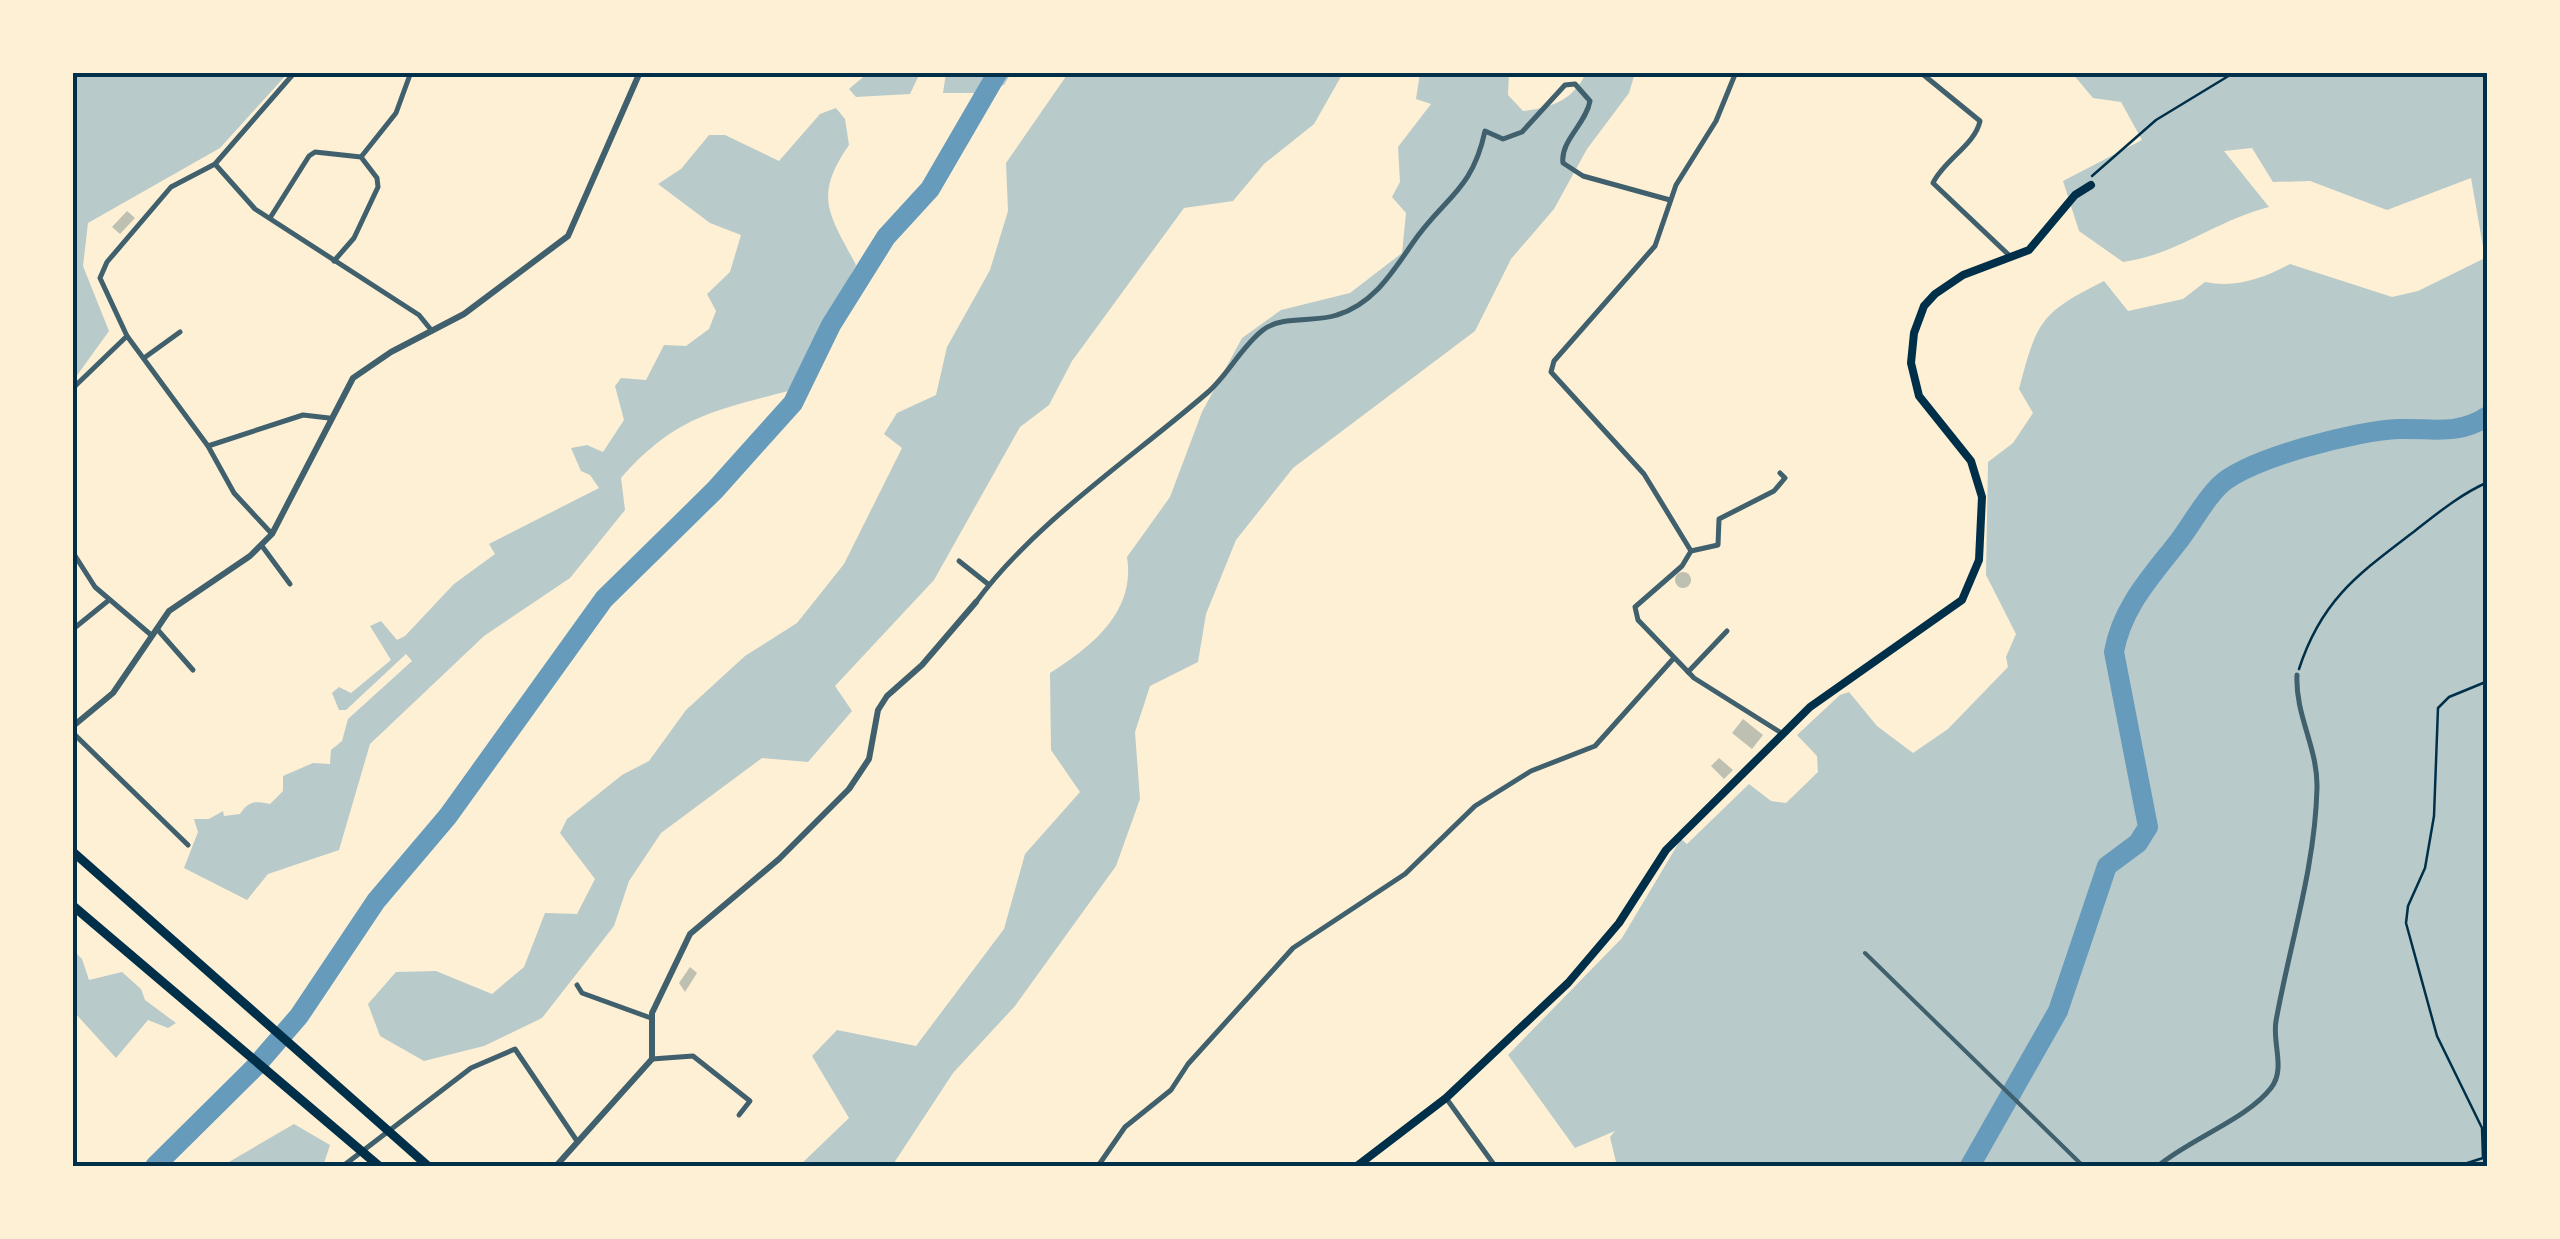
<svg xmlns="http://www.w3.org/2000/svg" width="2560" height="1239" viewBox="0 0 2560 1239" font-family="Helvetica,sans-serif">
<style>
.green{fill:#b9caca}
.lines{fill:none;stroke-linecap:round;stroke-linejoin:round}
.river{stroke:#669bbc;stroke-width:20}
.building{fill:#bec0b2}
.path{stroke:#003049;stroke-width:2.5}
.pedestrian{stroke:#3f606c;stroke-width:4}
.minor{stroke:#3f606c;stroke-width:5}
.tertiary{stroke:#3f606c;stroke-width:6}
.secondary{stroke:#003049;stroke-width:8}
.motorway{stroke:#003049;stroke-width:9}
.neatline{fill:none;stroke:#003049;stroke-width:4}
</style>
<rect width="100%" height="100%" fill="#fdf0d5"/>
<g class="green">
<path d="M73,72l215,1 -68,75 -132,75 -5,43 26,65 -36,50z"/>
<path d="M1069,72l274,1 -29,51 -50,40 -31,37 -49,7 -112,153 -23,44 -29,22 -86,153 -99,106 17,25 -44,51 -46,-4 -101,75 -32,48 -15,45 -72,92 -58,28 -60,15 -44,-25 -12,-32 28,-32 40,-1 56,23 32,-27 21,-54 32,1 18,-35 -35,-46 7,-14 55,-44 27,-14 37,-51 59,-54 52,-33 47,-59 58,-116 -18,-14 13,-21 39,-18 11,-48 43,-77 18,-59 -2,-48z"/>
<path d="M868,73v-1l52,1 -10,21 -54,3 -7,-8z"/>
<path d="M946,73v-1l65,1 -7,12 -27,8h-34z"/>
<path d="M1420,73h89l-1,22 15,16c29,-3 50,-11 63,-38h49l-6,20 -42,56 -33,60 -43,50 -36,72 -182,137 -57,72 -30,74 -8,48 -48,24 -15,46 5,67 -24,67 -101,140 -62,67 -61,93h-93l50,-48 -37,-62 25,-26 79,16 88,-117 21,-75 55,-62 -29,-42 -1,-77c41,-26 86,-61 77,-116l43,-60 32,-85 40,-74 39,-28 69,-17 52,-40 4,-40 -14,-16 8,-15 -2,-35 33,-43 -15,-5z"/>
<path d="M2072,73h415v1093h-870l-7,-29 5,-6 -40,17 -67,-93 114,-117 59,-99 6,5 62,-60 22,17 15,2 32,-31 -1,-16 -20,-21 43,-40 9,-3 28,34 36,27 35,-24 60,-62 -2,-10 10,-23 -30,-59 2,-113 25,-19 20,-30 -14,-24c18,-68 21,-76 85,-108l24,30 55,-12 22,-17c31,6 57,-3 85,-18l102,33 26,-6 67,-33 -14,-80 -84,32 -77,-29 -37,1 -21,-34 -28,3 45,56c-52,13 -93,48 -146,55l-44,-31 -16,-50 79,-41 -21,-38 -28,-4z"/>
<path d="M836,108l9,11 4,26c-36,52 -20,68 7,120l-68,126c-76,20 -113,26 -167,87l4,32 -55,68 -86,58 -114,108 -31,106 -71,24 -21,26 -63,-32 14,-36 -4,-13h15l14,-8 1,5 16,-2c8,-12 14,-14 30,-10l13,-13v-15l30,-13 17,1 1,-14 11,-9 6,-22 64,-58 -6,-7 -60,56h-7l-7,-17 7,-6 12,6 40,-33 -21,-34 11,-5 16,19 8,-4 49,-52 41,-30 -6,-10 110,-56 -9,-13 -9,-4 -10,-23 16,-3 16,7 21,-32 -9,-34 6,-8 25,2 18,-35 22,1 23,-17 7,-18 -9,-17 23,-22 11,-37 -31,-12 -52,-39 23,-15 28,-34h16l54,26 41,-47z"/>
<path d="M73,950l9,9 7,21 33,-8 19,17 4,11 31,23 -8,5 -20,-8 -32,38 -41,-45 -2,4z"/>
<path d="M294,1124l36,21 -7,21h-101z"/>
</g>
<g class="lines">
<g class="river">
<path d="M155,1166l100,-99 44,-51 77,-115 72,-85 156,-217 111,-109 78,-87 38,-78 55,-88 44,-48 68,-117"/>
<path d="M1970,1166l88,-155 49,-145 31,-23 10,-16 -34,-175c8,-45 37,-75 64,-110 14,-18 25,-40 41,-56 28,-28 141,-56 180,-57 34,-1 58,7 89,-13"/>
</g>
</g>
<g class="building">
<path d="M127,211l8,7 -15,16 -8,-7z"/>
<circle cx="1683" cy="580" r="8"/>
<path d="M1743,719l20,16 -11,14 -20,-16z"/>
<path d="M1719,758l14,12 -9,9 -13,-13z"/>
<path d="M690,967l7,6 -12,19 -6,-9z"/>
</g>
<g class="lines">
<g class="path">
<path d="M2092,176l64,-56 79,-48"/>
<path d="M2299,669c23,-71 61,-96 117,-139 23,-18 45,-36 72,-48"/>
<path d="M2458,1166l25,-8 -1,-30 -45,-92 -31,-113 2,-17 17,-38 9,-52 4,-108 11,-11 39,-16"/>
</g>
<path class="pedestrian" d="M1865,953l218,213"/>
<g class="minor">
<path d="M1920,72l60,49c-5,24 -36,39 -47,62l78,74"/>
<path d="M361,157l35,-44 15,-41"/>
<path d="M215,164l40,45 164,106 13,16"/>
<path d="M270,218l39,-62 6,-4 46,5 16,21 1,9 -24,51 -20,23"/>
<path d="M144,358l36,-26"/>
<path d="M72,389l55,-53"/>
<path d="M208,446l95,-31 26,3"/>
<path d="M1780,473l5,5 -11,13 -55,28 -1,26 -27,6 -9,15 -47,41 3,13 56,58 89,56"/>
<path d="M272,534l-38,-41 -26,-47 -81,-110 -27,-58 7,-16 64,-75 44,-23 80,-92"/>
<path d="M262,546l28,38"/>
<path d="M72,551l23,36 55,47"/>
<path d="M1691,551l-47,-77 -93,-102 3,-11 101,-115 21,-61 40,-64 20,-49"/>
<path d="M959,561l29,23"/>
<path d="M976,602c59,-80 156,-144 231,-209 21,-18 34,-46 56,-63 19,-15 51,-7 74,-15 36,-11 55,-42 75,-71 31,-46 60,-52 73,-113l18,8 19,-7 43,-47 10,-1 15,17c-4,23 -30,40 -27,62l20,13 87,24"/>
<path d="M157,629l36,41"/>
<path d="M72,630l37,-30"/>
<path d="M1688,672l39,-41"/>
<path d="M72,732l116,113"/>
<path d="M577,985l5,8 69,25"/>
<path d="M652,1059l41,-3 57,45 -11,14"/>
<path d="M1446,1098l49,68"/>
<path d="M343,1166l128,-98 44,-19 62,92"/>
<path d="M1098,1166l27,-39 46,-37 17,-26 105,-116 112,-74 70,-68 56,-35 64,-25 78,-87"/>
<path d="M2158,1166c32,-27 89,-47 113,-78 15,-19 1,-45 5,-67 14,-78 39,-153 41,-233 1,-40 -22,-73 -20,-113"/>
</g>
<g class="tertiary">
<path d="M72,727l41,-34 56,-82 81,-55 22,-22 81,-156 38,-26 73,-38 104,-78 72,-164"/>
<path d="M556,1166l96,-107v-46l38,-79 89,-75 70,-70 20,-30 9,-49 9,-14 35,-31 54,-63"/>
</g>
<path class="secondary" d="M1357,1166l89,-68 122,-115 51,-60 47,-73 144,-143 152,-107 17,-40 3,-63 -11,-36 -52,-65 -8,-33 3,-30 10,-27 11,-12 28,-19 66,-25 46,-55 16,-10"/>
<g class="motorway">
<path d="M72,851l356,315"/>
<path d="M72,905l307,261"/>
</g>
</g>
<rect width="2560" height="1239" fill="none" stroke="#fdf0d5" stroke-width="150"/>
<rect x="75" y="75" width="2410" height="1089" class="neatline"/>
</svg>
